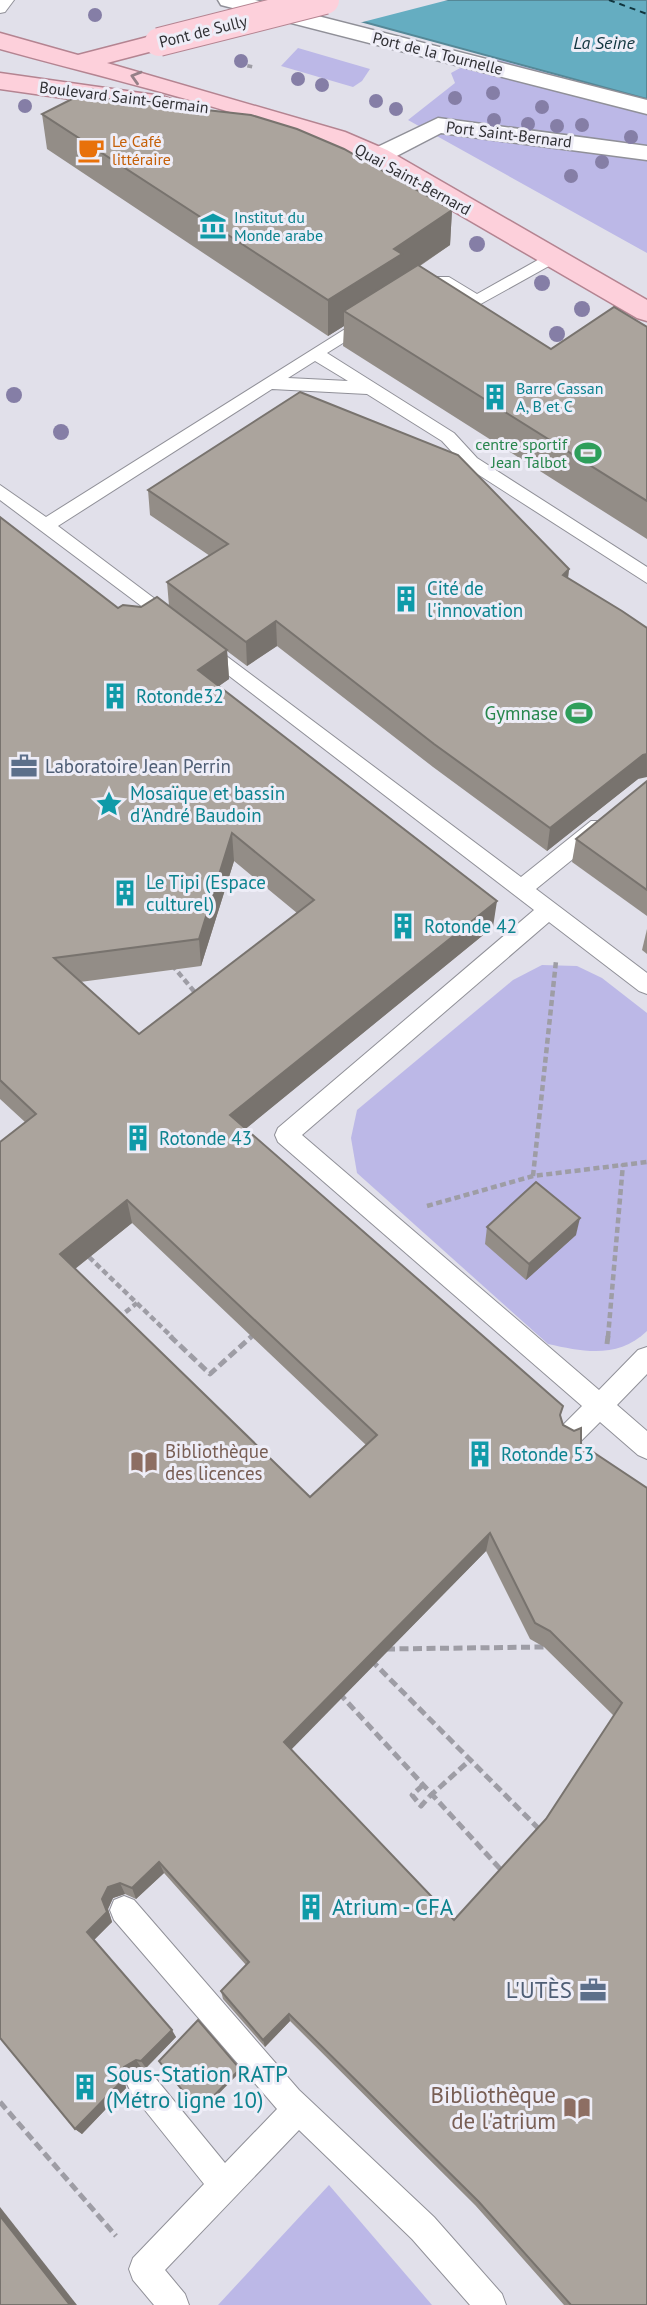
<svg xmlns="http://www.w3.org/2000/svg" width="647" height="2305" viewBox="0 0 647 2305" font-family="'PT Sans',sans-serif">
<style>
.green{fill:#bcb8e7}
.water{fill:#65adc1;stroke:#558897;stroke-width:2}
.pier{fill:#e1e0ea}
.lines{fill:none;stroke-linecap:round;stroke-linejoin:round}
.ferry{stroke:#11353e;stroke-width:2;stroke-dasharray:6 5;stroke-linecap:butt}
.service-casing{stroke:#909098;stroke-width:2}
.pedestrian-casing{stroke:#909098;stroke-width:3}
.primary-casing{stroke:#b48491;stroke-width:3}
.path-far2{stroke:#9e9da5;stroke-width:3.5;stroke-dasharray:5 2.5;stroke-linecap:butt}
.path-far1{stroke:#9e9da5;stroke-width:4.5;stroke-dasharray:6 3.5;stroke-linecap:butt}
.path{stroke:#9e9da5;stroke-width:5;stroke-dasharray:9 4.5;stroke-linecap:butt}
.service{fill:#fff;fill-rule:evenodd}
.pedestrian{fill:#fff;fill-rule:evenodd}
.primary{fill:#fdd0db;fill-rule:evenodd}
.primary-bridge-casing{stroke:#b48491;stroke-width:30;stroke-linecap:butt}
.path-bridge{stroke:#9e9da5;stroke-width:5;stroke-dasharray:9 4.5;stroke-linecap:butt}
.primary-bridge{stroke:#fdd0db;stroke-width:28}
.tree{fill:#857ea6}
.wall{fill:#938d87;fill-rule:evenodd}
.shaded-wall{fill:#78736e}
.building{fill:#aba49d;stroke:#78736e;stroke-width:2;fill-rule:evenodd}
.oneway{stroke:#968088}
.labels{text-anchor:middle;stroke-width:6;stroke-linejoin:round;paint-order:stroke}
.far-street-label{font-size:16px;fill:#303034;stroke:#eeedf7}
.far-food-label{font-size:16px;fill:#c56008;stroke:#eeedf7;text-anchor:start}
.far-culture-label{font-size:16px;fill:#0d838f;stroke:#eeedf7;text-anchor:start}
.far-leisure-label{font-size:16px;fill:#27864d;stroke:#eeedf7;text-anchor:end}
.far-water-label{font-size:18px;font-style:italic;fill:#11353e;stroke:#eeedf7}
.culture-label{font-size:19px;fill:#0d838f;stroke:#eeedf7;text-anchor:start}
.leisure-label{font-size:19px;fill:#27864d;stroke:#eeedf7;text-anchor:end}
.service-label{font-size:19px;fill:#4e5e75;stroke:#eeedf7;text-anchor:start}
.education-label{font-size:19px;fill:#785e54;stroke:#eeedf7;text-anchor:start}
.near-culture-label{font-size:23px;fill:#0d838f;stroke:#eeedf7;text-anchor:start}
.near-service-label{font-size:23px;fill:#4e5e75;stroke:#eeedf7;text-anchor:end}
.near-education-label{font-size:23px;fill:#785e54;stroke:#eeedf7;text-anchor:end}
</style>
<rect width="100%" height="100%" fill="#e1e0ea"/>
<g class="green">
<path d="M298,48l72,21 -8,12 -9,6 -72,-21z"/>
<path d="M488,57l159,42v154l-239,-133 47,-37 -4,-10 11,-6 11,2z"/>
<path d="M542,965l35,1 25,12 45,35v318c-29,28 -63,21 -99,13l-191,-171 -6,-35 6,-28 156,-130z"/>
<path d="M329,2185l103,120h-214z"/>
</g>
<path class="water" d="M283,0h364v99z"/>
<path class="pier" d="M279,0h169l-93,24 -73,-21z"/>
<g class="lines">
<path class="ferry" d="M609,0l38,14"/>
<g class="service-casing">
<g id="service">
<path d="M0,0h14l-9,12 -5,1z"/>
<path d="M552,252l8,5 -2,4 -81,45 -42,-25 2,-4h12l28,17z"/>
<path d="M369,314l8,5 -2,4 -48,30 127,80 23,25 170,109v16l-182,-117 -23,-25 -75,-47 -95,-5 -214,137 121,91 2,5 -9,7 -172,-129v-15l46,32zM315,361l33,20 -60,-3z"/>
<path d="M205,640l316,237 70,-56h14l3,6 -3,6 -69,56 111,84v21l-8,-3 -90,-69 -247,213 297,255 39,-40 9,-3v27l-30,31 30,26v28l-9,-4 -38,-33 -22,22 -9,4 -9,-4 -3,-8 3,-8 22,-22 -304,-264 -3,-7 3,-7 256,-218 -336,-258 -3,-5 3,-5z"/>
<path d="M124,1896l10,4 165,190 135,127 68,77 4,11h-36l-58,-66 -113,-109 -134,140 20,24 4,11h-35l-21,-25 -4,-11 4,-11 71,-74 -72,-90 -5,-10 5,-10 10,-5 10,5 73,89 52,-54 -163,-189 -4,-10 4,-10z"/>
</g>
</g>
<g class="pedestrian-casing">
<g id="pedestrian">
<path d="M218,0h37l392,100v14l-426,-109z"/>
<path d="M438,118l209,28v14l-206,-27 -54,28h-18l-3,-5 3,-5z"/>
</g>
</g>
<g class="primary-casing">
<g id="primary">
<path d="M0,33l78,22 81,-21 9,3 4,5 -4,5 -61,16 238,69 42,18 260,150v21l-10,-3 -268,-156c-118,-51 -246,-79 -369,-113z"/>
<path d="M0,73l162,23 9,3 4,5 -4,5 -9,3 -162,-23z"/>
</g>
</g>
<path class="path-far2" d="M240,64l13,3"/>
<g class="path-far1">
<path d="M172,965l26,31"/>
<path d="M533,1176l23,-215"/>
<path d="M427,1206l106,-30 114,-14"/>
<path d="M89,1257l83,80"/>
<path d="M118,1318l19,-15"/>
<path d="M608,1337l15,-173"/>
</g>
<g class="path">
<path d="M170,1336l40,38 42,-38"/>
<path d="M607,1344l1,-8"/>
<path d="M386,1649l158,-2"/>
<path d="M371,1660l169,170"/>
<path d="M339,1693l164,179"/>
<path d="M423,1785l-11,10 9,11 8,-9"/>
<path d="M439,1788l31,-28"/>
<path d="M0,2102l116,134"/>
</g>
<use href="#service" class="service"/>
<use href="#pedestrian" class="pedestrian"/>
<use href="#primary" class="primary"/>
<g class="primary-bridge-casing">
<path id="primary-bridge" d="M159,42l166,-42"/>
</g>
<path class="path-bridge" d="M429,1797l10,-9"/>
<use href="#primary-bridge" class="primary-bridge"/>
</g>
<g class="tree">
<circle cx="95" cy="15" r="7"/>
<circle cx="241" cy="61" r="7"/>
<circle cx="298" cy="79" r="7"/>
<circle cx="322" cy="85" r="7"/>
<circle cx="493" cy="93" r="7"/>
<circle cx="455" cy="98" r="7"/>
<circle cx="376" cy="101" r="7"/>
<circle cx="25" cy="106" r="7"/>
<circle cx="542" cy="107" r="7"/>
<circle cx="396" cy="109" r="7"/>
<circle cx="494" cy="120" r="7"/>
<circle cx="528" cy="124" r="7"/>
<circle cx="582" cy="125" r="7"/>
<circle cx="557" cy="126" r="7"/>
<circle cx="631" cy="137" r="7"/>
<circle cx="602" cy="162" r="7"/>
<circle cx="571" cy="176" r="7"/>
<circle cx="477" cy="244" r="8"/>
<circle cx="542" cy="283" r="8"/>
<circle cx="582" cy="309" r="8"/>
<circle cx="557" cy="334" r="8"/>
<circle cx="14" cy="395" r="8"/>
<circle cx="61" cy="432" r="8"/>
</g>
<g class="wall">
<path d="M108,99l344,111 -2,35 -30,21 131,83 96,-22v212l-304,-193 1,-20 -16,10 -281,-187 -5,-35z"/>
<path d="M148,490l421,79 -1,9 70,201 -91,72 -114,-84 -156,-121 -30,20 -20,-15 2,28 -10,7 274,241 -248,202 315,288 3,8 18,19 66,44v817h-83l-89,-100 -185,-184 -25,26 -42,-48 -2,-8 25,-26 -82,-92 -28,26 -11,-5 -12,4 -5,11 4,13 -18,18 82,97 -30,31 -5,-1 -11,6 -5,10 1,5 -44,46 -7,-5 -50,-1007 -25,-23v-582l118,91 51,-2 -2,-24 43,-26 -60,-41zM234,861l63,52 -158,121 -59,-52 121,-16zM132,1223l234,222 -56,52 -235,-228zM486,1551l44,88 14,8 70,69 -68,103 -92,101 -163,-171z"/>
<path d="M647,781v135l-75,-54 4,-23z"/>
<path d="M647,929v25l-5,-4z"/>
<path d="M487,1227l89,8 -50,45 -41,-36z"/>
</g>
<g class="shaded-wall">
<path d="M452,210l-2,35 -49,33 -57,33v15l-16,10v-36l66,-51z"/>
<path d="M569,569l-3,25 -3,-19z"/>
<path d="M276,621l1,25 -30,20 -1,-24z"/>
<path d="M227,650l2,29 -29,20 -2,-29z"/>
<path d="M647,754v23l-9,2 -91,72 3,-23 93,-73z"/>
<path d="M232,833l2,28 -33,105 -2,-27z"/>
<path d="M497,901l-4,26 -261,213 -2,-25z"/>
<path d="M127,1200l5,23 -66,53 -6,-22z"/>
<path d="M580,1218l-4,17 -50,45 3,-16z"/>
<path d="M490,1533l-4,18 -201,205 -1,-14z"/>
<path d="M159,1862l5,11 -28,26 -4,-11z"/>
<path d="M120,1883l5,11 -12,4 -5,11 4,13 -19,19 -6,-9 21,-45z"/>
<path d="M289,2014l1,7 -25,26 -2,-7z"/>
<path d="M172,2030l4,7 -30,31 -5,-7z"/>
<path d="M136,2060l5,7 -11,6 -5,10 1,5 -44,46 -7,-5 49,-62z"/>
<path d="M240,2069l1,2 -41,42 -1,-2z"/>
<path d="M0,2207l77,98h-7l-70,-89z"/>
</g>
<g class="building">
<path d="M92,89l16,10 143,16 46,14 47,20 108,61 -58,39 8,5 -74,46 -286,-186z"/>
<path d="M418,265l133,84 63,-42 33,20v174l-303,-190z"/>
<path d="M300,392l158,63 111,114 -6,6 59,36 25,17v126l-4,1 -93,73 -116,-84 -158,-123 -30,21 -79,-60 61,-38 -80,-54z"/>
<path d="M0,517l118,91 5,-3 18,2 16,-10 70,53 -29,20 299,231 -267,214 333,291 -3,9 3,10 11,6 7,-3v16l66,44v817h-76l-92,-103 -190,-188 -26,26 -42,-49 28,-29 -90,-100 -27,26 -12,-5 -12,4 -6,12 5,13 -20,20 85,98 -31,31 -5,-1 -12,7 -5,10 2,5 -46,47 -75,-91v-896l36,-28 -36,-34zM232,833l82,67 -175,134 -85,-76 145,-19zM127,1200l250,235 -67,62 -250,-243zM490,1533l45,90 15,8 72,72 -76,116 -92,101 -170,-178z"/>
<path d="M647,781v109l-71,-51z"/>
<path d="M536,1182l44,36 -51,46 -42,-37z"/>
<path d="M198,2020l42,49 -41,42 -40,-50z"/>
<path d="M0,2216l70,89h-70z"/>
</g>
<defs><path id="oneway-chevron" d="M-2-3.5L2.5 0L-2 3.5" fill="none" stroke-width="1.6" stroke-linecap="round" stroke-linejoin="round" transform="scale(1.75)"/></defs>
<use class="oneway" href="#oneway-chevron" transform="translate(136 77) rotate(-163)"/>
<defs>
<g id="cafe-bare" transform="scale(2.1)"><path d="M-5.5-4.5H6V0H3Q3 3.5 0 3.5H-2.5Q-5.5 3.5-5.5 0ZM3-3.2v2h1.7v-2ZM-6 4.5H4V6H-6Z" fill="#e8710a" stroke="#eeedf7" stroke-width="2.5" paint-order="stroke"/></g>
<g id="museum-bare" transform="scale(2.1)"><path d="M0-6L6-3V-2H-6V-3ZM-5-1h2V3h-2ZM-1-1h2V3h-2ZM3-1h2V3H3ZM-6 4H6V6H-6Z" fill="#0f9aa8" stroke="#eeedf7" stroke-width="2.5" paint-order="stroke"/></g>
<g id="building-bare" transform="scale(2.1)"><path d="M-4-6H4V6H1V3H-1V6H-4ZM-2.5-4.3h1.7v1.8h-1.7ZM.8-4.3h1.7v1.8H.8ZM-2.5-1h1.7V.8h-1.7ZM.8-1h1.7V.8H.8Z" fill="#0f9aa8" stroke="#eeedf7" stroke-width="2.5" paint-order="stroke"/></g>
<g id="stadium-bare" transform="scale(2.1)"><path d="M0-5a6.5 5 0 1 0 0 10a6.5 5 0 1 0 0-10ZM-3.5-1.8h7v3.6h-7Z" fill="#2e9e5b" stroke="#eeedf7" stroke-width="2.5" paint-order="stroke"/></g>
<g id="office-bare" transform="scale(2.1)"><path d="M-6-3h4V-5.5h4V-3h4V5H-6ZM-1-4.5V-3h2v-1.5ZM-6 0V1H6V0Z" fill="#5c6f8a" stroke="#eeedf7" stroke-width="2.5" paint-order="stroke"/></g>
<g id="sight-bare" transform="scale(2.1)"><path d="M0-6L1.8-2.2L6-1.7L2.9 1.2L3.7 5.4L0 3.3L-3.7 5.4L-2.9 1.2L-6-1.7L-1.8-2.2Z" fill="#0f9aa8" stroke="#eeedf7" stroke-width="2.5" paint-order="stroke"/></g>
<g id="library-bare" transform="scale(2.1)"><path d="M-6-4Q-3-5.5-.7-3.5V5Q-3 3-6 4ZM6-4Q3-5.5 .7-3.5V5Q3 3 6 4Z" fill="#8d6e63" stroke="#eeedf7" stroke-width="2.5" paint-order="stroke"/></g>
</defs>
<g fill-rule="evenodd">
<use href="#cafe-bare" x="91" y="150"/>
<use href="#museum-bare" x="213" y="226"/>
<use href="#building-bare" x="495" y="397"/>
<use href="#stadium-bare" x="588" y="453"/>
<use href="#building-bare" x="406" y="599"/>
<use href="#building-bare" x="115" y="696"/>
<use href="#stadium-bare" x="579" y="713"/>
<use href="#office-bare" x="24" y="766"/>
<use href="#sight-bare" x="109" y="804"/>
<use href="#building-bare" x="125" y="893"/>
<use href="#building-bare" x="403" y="926"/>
<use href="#building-bare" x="138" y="1138"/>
<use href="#building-bare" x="480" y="1454"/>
<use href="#library-bare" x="144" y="1462"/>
<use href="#building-bare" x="311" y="1907"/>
<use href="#office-bare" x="593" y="1990"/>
<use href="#building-bare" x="85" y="2087"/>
<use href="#library-bare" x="577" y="2108"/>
</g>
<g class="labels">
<g class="far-street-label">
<text transform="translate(203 31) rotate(-14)" y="6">Pont de Sully</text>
<text transform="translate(438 53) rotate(14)" y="6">Port de la Tournelle</text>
<text transform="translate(124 97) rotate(7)" y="6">Boulevard Saint-Germain</text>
<text transform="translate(509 134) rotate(7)" y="6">Port Saint-Bernard</text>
<text transform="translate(413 179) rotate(29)" y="6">Quai Saint-Bernard</text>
</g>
<g class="far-food-label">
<text x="112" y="147">Le Café<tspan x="112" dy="18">littéraire</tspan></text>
</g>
<g class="far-culture-label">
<text x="234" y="223">Institut du<tspan x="234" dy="18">Monde arabe</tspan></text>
<text x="516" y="394">Barre Cassan<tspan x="516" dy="18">A, B et C</tspan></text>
</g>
<g class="far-leisure-label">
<text x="567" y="450">centre sportif<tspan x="567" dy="18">Jean Talbot</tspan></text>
</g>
<g class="far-water-label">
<text x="604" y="49">La Seine</text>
</g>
<g class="culture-label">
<text x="427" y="595">Cité de<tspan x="427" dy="22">l'innovation</tspan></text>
<text x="136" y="703">Rotonde32</text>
<text x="130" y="800">Mosaïque et bassin<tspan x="130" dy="22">d'André Baudoin</tspan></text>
<text x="146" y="889">Le Tipi (Espace<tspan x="146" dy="22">culturel)</tspan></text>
<text x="424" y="933">Rotonde 42</text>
<text x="159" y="1145">Rotonde 43</text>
<text x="501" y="1461">Rotonde 53</text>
</g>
<g class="leisure-label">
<text x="558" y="720">Gymnase</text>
</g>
<g class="service-label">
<text x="45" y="773">Laboratoire Jean Perrin</text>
</g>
<g class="education-label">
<text x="165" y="1458">Bibliothèque<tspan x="165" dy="22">des licences</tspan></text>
</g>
<g class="near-culture-label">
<text x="332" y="1915">Atrium - CFA</text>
<text x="106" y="2082">Sous-Station RATP<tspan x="106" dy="26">(Métro ligne 10)</tspan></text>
</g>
<g class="near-service-label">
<text x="572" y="1998">L'UTÈS</text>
</g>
<g class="near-education-label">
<text x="556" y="2103">Bibliothèque<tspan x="556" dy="26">de l'atrium</tspan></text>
</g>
</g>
</svg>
